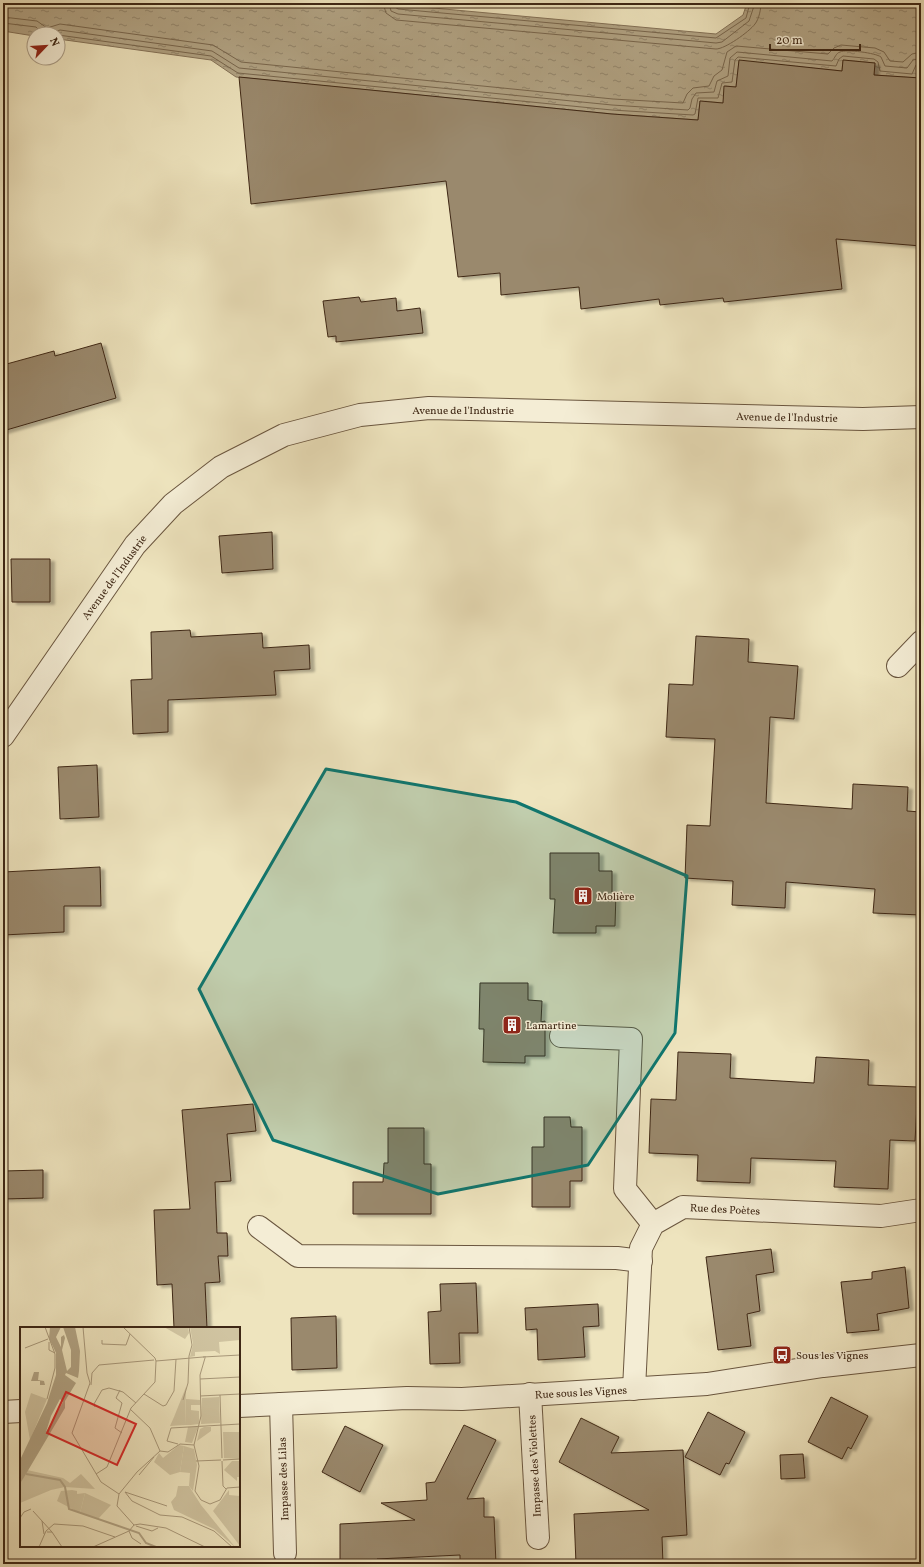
<svg xmlns="http://www.w3.org/2000/svg" width="924" height="1567" viewBox="0 0 924 1567" font-family="Vollkorn,serif">
<style>
.water{fill:url(#water-ripples);stroke:#847258}
.lines{fill:none;stroke-linecap:round;stroke-linejoin:round}
.shore{stroke:#78664d;stroke-width:1}
.building{fill:#9a896d;stroke:#3e2715;filter:url(#shadow)}
.minor-casing{stroke:#6a563f;stroke-width:24}
.minor{stroke:#f4edd5;stroke-width:22}
.marked{fill:#0f766e;fill-opacity:0.2;stroke:#0f766e;stroke-width:3;stroke-linejoin:round}
.labels{text-anchor:middle;stroke-width:3;stroke-linejoin:round;paint-order:stroke}
.street-label{font-size:11px;fill:#3e2715;stroke:#f4edd5}
.poi-label{font-size:11px;fill:#3e2715;stroke:#f4edd5;text-anchor:start}
.inset-river{fill:none;stroke:#b2a485;stroke-width:2}
.inset-road{fill:none;stroke:#a8987a;stroke-width:1}
.view{fill:#d62828;fill-opacity:0.15;stroke:#d62828;stroke-width:2}
.inset-edge{fill:none;stroke:#3e2715;stroke-width:2}
</style>
<defs>
<pattern id="water-ripples" width="26" height="14" patternUnits="userSpaceOnUse"><rect width="26" height="14" fill="#b2a485"/><path d="M2 4q2-2 4 0t4 0M15 11q2-2 4 0t4 0" fill="none" stroke="#92866c"/></pattern>
<filter id="shadow"><feDropShadow dx="4.5" dy="2.5" stdDeviation="1" flood-color="#0004"/></filter>
</defs>
<rect width="100%" height="100%" fill="#eee4be"/>
<filter id="stains"><feTurbulence type="fractalNoise" baseFrequency=".005" numOctaves="4"/><feColorMatrix values="0 0 0 0 .2 0 0 0 0 .09 0 0 0 0 .02 0 0 0 .5 -.17"/></filter>
<radialGradient id="worn" r=".72"><stop offset=".6" stop-color="#630" stop-opacity="0"/><stop offset="1" stop-color="#630" stop-opacity=".3"/></radialGradient>
<path class="water" d="M3,3h376l337,31 27,-19 4,-12h174v64h-3l-1,11 -43,-3 1,-12 -32,-3 -1,11 -103,-10 -3,26 -11,-1 -2,17 -23,-2 -2,19 -86,-6 -376,-37 -25,-17 -153,-21v-5h-24v2l-31,-5z"/>
<g class="lines">
<g class="shore">
<path d="M383,3l3,10 10,7 320,29c9,0 33,-17 39,-25 4,-5 6,-15 6,-21"/>
<path d="M389,3l2,8 7,3 318,29 6,-1 27,-21 6,-18"/>
<path d="M394,3l1,4 3,2 318,29 30,-20 4,-15"/>
<path d="M3,17l34,4 10,7 13,-4 153,21 28,17 372,37 70,4 4,-9 6,-6 16,-2 5,-10 8,-6 5,-18 9,-6 92,8 6,-6 7,-3 34,3 9,4 6,9 13,1 9,-8 9,-2"/>
<path d="M3,23l33,4 7,7"/>
<path d="M51,34l9,-4 152,21 27,17 373,37 76,5 2,-2 2,-9 4,-6 18,-1 3,-11 11,-5 2,-18 7,-6 95,9c3,-3 4,-8 8,-9 6,-3 36,1 41,5l4,9 22,2 6,-8 8,-2"/>
<path d="M58,35l153,21 27,17 374,37 81,5 2,-1 3,-16h20l4,-15 10,-1 3,-22 3,-3 98,9 3,-7 4,-3 31,3 4,3 2,9 32,3 4,-9 5,-1"/>
</g>
</g>
<g class="building">
<path d="M739,60l103,11 1,-11 32,3 -1,12 47,3v168l-85,-7 6,50 -118,13 -1,-4 -63,7 -1,-6 -78,10 -2,-22 -78,8 -1,-22 -42,4 -12,-96 -195,23 -12,-127 373,37 86,6 2,-19 23,2 1,-17 12,1z"/>
<path d="M359,297l2,5 35,-4 1,13 23,-3 3,25 -87,9v-6l-8,1 -5,-36z"/>
<path d="M101,343l15,55 -113,33v-66l51,-14 1,5z"/>
<path d="M272,532l1,37 -51,4 -3,-37z"/>
<path d="M11,559h39v43h-38z"/>
<path d="M190,630l1,7 71,-4 1,15 46,-3 1,24 -36,2 2,24 -108,5v32l-35,2 -2,-54 21,-1 -1,-47z"/>
<path d="M696,636l53,3 -1,23 50,4 -4,53 -24,-2 -4,86 86,6 1,-25 55,3 -1,24 14,1v103l-48,-2 2,-24 -89,-7 -1,26 -53,-3 1,-24 -48,-3 2,-53 23,1 5,-87 -49,-2 3,-53 24,1z"/>
<path d="M97,765l2,52 -39,2 -2,-52z"/>
<path d="M550,853h49v18h13v21h4l-1,34h-19v7h-43l2,-34h-5z"/>
<path d="M100,867l1,39h-37v26l-61,3v-63z"/>
<path d="M480,983h48v17l14,1 -1,21 4,-1v35h-20v7l-42,-1 1,-33h-5z"/>
<path d="M678,1052l53,2 -1,24 84,5 2,-26 53,3 -1,25 50,2 -3,54 -25,-1 -2,49 -54,-2 2,-26 -85,-3 -1,25 -53,-2 1,-26 -49,-2 2,-54 25,1z"/>
<path d="M253,1104l3,27 -29,3 4,47 -16,1 2,51h10l1,23h-10l2,26 -15,1 2,45h-33l-2,-44 -15,1 -3,-75 36,-1 -8,-99z"/>
<path d="M544,1117h26l1,10h11v54h-12v26h-38v-60h12z"/>
<path d="M388,1128h36v36h7v50h-78v-32h30l1,-19h4z"/>
<path d="M43,1170v28l-39,1 -1,-28z"/>
<path d="M771,1249l3,23 -18,3 4,36 -13,3 4,32 -33,4 -12,-93z"/>
<path d="M905,1267l4,41 -32,6 2,16 -32,3 -6,-51 31,-3v-7z"/>
<path d="M476,1283l2,50h-19l1,30 -30,1 -2,-52 13,-1 -1,-27z"/>
<path d="M598,1304l1,22 -16,1 2,30 -47,3 -1,-31 -11,1 -1,-22z"/>
<path d="M336,1316l1,52 -45,2 -1,-52z"/>
<path d="M831,1397l37,19 -17,33 -3,-2 -6,12 -34,-17z"/>
<path d="M708,1412l37,20 -16,32 -3,-1 -6,12 -35,-18z"/>
<path d="M581,1418l38,19 -8,16 72,-3 4,85 -25,2 1,27h-87l-2,-50 75,-4 -90,-48z"/>
<path d="M464,1425l32,15 -29,59 17,-1v19h10l2,47h-36v-9l-83,4v5h-37v-40l75,-4 -34,-17 46,-3 -1,-17 9,-1z"/>
<path d="M345,1426l38,19 -23,47 -38,-20z"/>
<path d="M803,1454l2,24 -24,1 -1,-24z"/>
</g>
<g class="lines">
<g class="minor-casing">
<g id="minor">
<path d="M898,666l23,-24"/>
<path d="M3,736l132,-191 38,-41 48,-37 63,-32 76,-20 69,-7 434,11 58,-2"/>
<path d="M561,1036l70,3 -6,150 28,35"/>
<path d="M259,1227l39,29 319,2 24,3"/>
<path d="M634,1389l7,-141 12,-24 30,-17 198,9 40,-6"/>
<path d="M530,1394l8,144"/>
<path d="M281,1404l4,149"/>
<path d="M239,1406l168,-8 55,1 245,-15 116,-18 98,-11"/>
<path d="M3,1412l18,-1"/>
</g>
</g>
<use href="#minor" class="minor"/>
</g>
<path class="marked" d="M326,769l190,33 171,74 -12,157 -87,132 -150,29 -165,-54 -74,-151z"/>
<defs>
<g id="building-square" transform="scale(1)"><rect x="-9" y="-9" width="18" height="18" rx="4" fill="#8f2418" stroke="#f4edd5"/><path d="M-4-6H4V6H1V3H-1V6H-4ZM-2.5-4.3h1.7v1.8h-1.7ZM.8-4.3h1.7v1.8H.8ZM-2.5-1h1.7V.8h-1.7ZM.8-1h1.7V.8H.8Z" fill="#fff"/></g>
<g id="bus-square" transform="scale(1)"><rect x="-9" y="-9" width="18" height="18" rx="4" fill="#8f2418" stroke="#f4edd5"/><path d="M-5-6H5V4H4V6H2V4H-2V6H-4V4H-5ZM-3.5-4V0h7V-4ZM-3.5 1.2v1.5H-2V1.2ZM2 1.2v1.5H3.5V1.2Z" fill="#fff"/></g>
</defs>
<g fill-rule="evenodd">
<use href="#building-square" x="583" y="896"/>
<use href="#building-square" x="512" y="1025"/>
<use href="#bus-square" x="782" y="1355"/>
</g>
<g class="labels">
<g class="street-label">
<text x="463" y="414">Avenue de l'Industrie</text>
<text transform="translate(787 417) rotate(1)" y="4">Avenue de l'Industrie</text>
<text transform="translate(114 577) rotate(-54)" y="4">Avenue de l'Industrie</text>
<text transform="translate(725 1209) rotate(3)" y="4">Rue des Poètes</text>
<text transform="translate(581 1392) rotate(-3)" y="4">Rue sous les Vignes</text>
<text transform="translate(534 1466) rotate(-93)" y="4">Impasse des Violettes</text>
<text transform="translate(283 1479) rotate(-92)" y="4">Impasse des Lilas</text>
</g>
<g class="poi-label">
<text x="597" y="900">Molière</text>
<text x="526" y="1029">Lamartine</text>
<text x="796" y="1359">Sous les Vignes</text>
</g>
</g>
<g transform="translate(20 1327)">
<rect width="220" height="220" fill="#eee4be"/>
<path d="M199,70l1,26 -19,1 1,-26zM166,72l14,1v5h-9v20h-6zM168,100h10l-6,16 -7,-1zM184,100h7v4l-14,10 3,-12zM203,105h17v27l-16,-1zM164,119l10,3 3,16 -4,26 -4,-5 1,-13 -10,-1zM212,134h8v16h-3v4l-13,-11z" fill="#d0c4a1"/>
<path d="M144,0h24l1,6 -4,6zM166,60l-1,38 -15,1 4,-9zM11,66l16,6 -17,41 -5,-28zM170,83l9,1v13l-8,1zM159,118l5,1 -4,26 -10,3 -16,-13 5,-9 4,5zM7,143l36,8 7,5 11,-9 14,15 -30,-2 -14,3 -31,13v-19zM158,159h11l12,19 34,42 -21,-18 -40,-19 -3,-8 5,-6zM52,163l5,1v3l8,-1 -5,20 -23,-12 4,-10zM209,163v5l11,1v50l-27,-35z" fill="#d0c4a1"/>
<path d="M170,0h50v13l-21,2 1,12 -5,-3 -20,1v4l-5,1 3,-13z" fill="#d0c4a1"/>
<path d="M65,166l26,12 -13,14 -18,-6z" fill="#d0c4a1"/>
<path d="M30,0h11l-5,10 5,10v-10l3,-2 1,3 -3,12 5,21 4,-4v-17l-8,-23h12l5,24 -1,20 -1,7 -12,-5 -1,2 11,8 -11,18v7l-45,76v-24l27,-57 9,-28v-22l-7,-15zM40,72l3,3 -17,30 5,-16zM14,45h5l-1,8 6,1 1,4h-5v-4h-9z" fill="#b2a485" fill-rule="evenodd"/>
<path class="inset-river" d="M6,147l34,6 5,7 4,22 70,24 7,10 10,4"/>
<path class="inset-road" d="M25,0l10,27v14l-8,31M63,0l4,46 3,10 -18,50 29,49 18,12M103,0l32,31M82,13v4l24,1 4,-11M29,15v8l6,3M5,21l23,-9M186,30h-3l37,-2M135,31l1,3 47,-4M185,31l-5,17 1,41 -7,29 5,21 -4,25 6,9 9,4 10,-4 7,-12 13,-1M180,52l40,-2M71,58l1,-12 7,-8 55,-5M100,63l-4,8 6,5 -7,25 7,5M124,67l19,12 3,-1 8,-14 2,-32M200,68l2,63M180,69l40,-2M163,73l5,-17 1,-27 3,-11 -3,-18M75,80l-1,-3 8,-14 7,-2 14,4 13,11M110,82l20,19 10,23M158,117l-11,-3 4,-13 69,-4M140,124l8,1 12,-8 14,1M203,133l17,-1M176,134l25,-1M202,134l1,25 3,3M76,147l11,-7 24,-59 24,-26 1,-21M119,148l15,-18M105,165l7,9 28,14 22,2 32,14 18,16M105,165l42,14M99,167l18,-22 23,-21M99,167l-2,12 17,19M13,184l19,21M0,191l4,-6 7,-3M22,194l2,13M114,198l6,-1 26,4 39,19M116,199l16,5 6,-3M109,204l3,7 9,6M27,205h5l10,15M19,220l7,-16 8,-7 29,2 32,11M73,220l36,-16 5,-6"/>
<path class="view" d="M46,65l70,32 -19,41 -70,-32z"/>
<rect width="220" height="220" class="inset-edge"/>
</g>
<rect width="924" height="1567" fill="none" stroke="#eee4be" stroke-width="16"/>
<rect x="4" y="4" width="916" height="1559" fill="none" stroke="#3e2715" stroke-width="2"/>
<rect x="8" y="8" width="908" height="1551" fill="none" stroke="#3e2715"/>
<g transform="translate(46 46) rotate(65)"><circle r="19" fill="#f4edd5" stroke="#ab9e88"/>
<path d="M0-3L7 15L0 10L-7 15Z" fill="#8f2418"/>
<text y="-6" font-size="11" font-weight="bold" text-anchor="middle" fill="#3e2715">N</text>
</g>
<path d="M770 44v6h90v-6" fill="none" stroke="#3e2715" stroke-width="2"/>
<text x="776" y="44" font-size="12" fill="#3e2715" stroke="#f4edd5" stroke-width="3" paint-order="stroke">20 m</text>
<rect width="100%" height="100%" filter="url(#stains)"/>
<rect width="100%" height="100%" fill="url(#worn)"/>
</svg>
